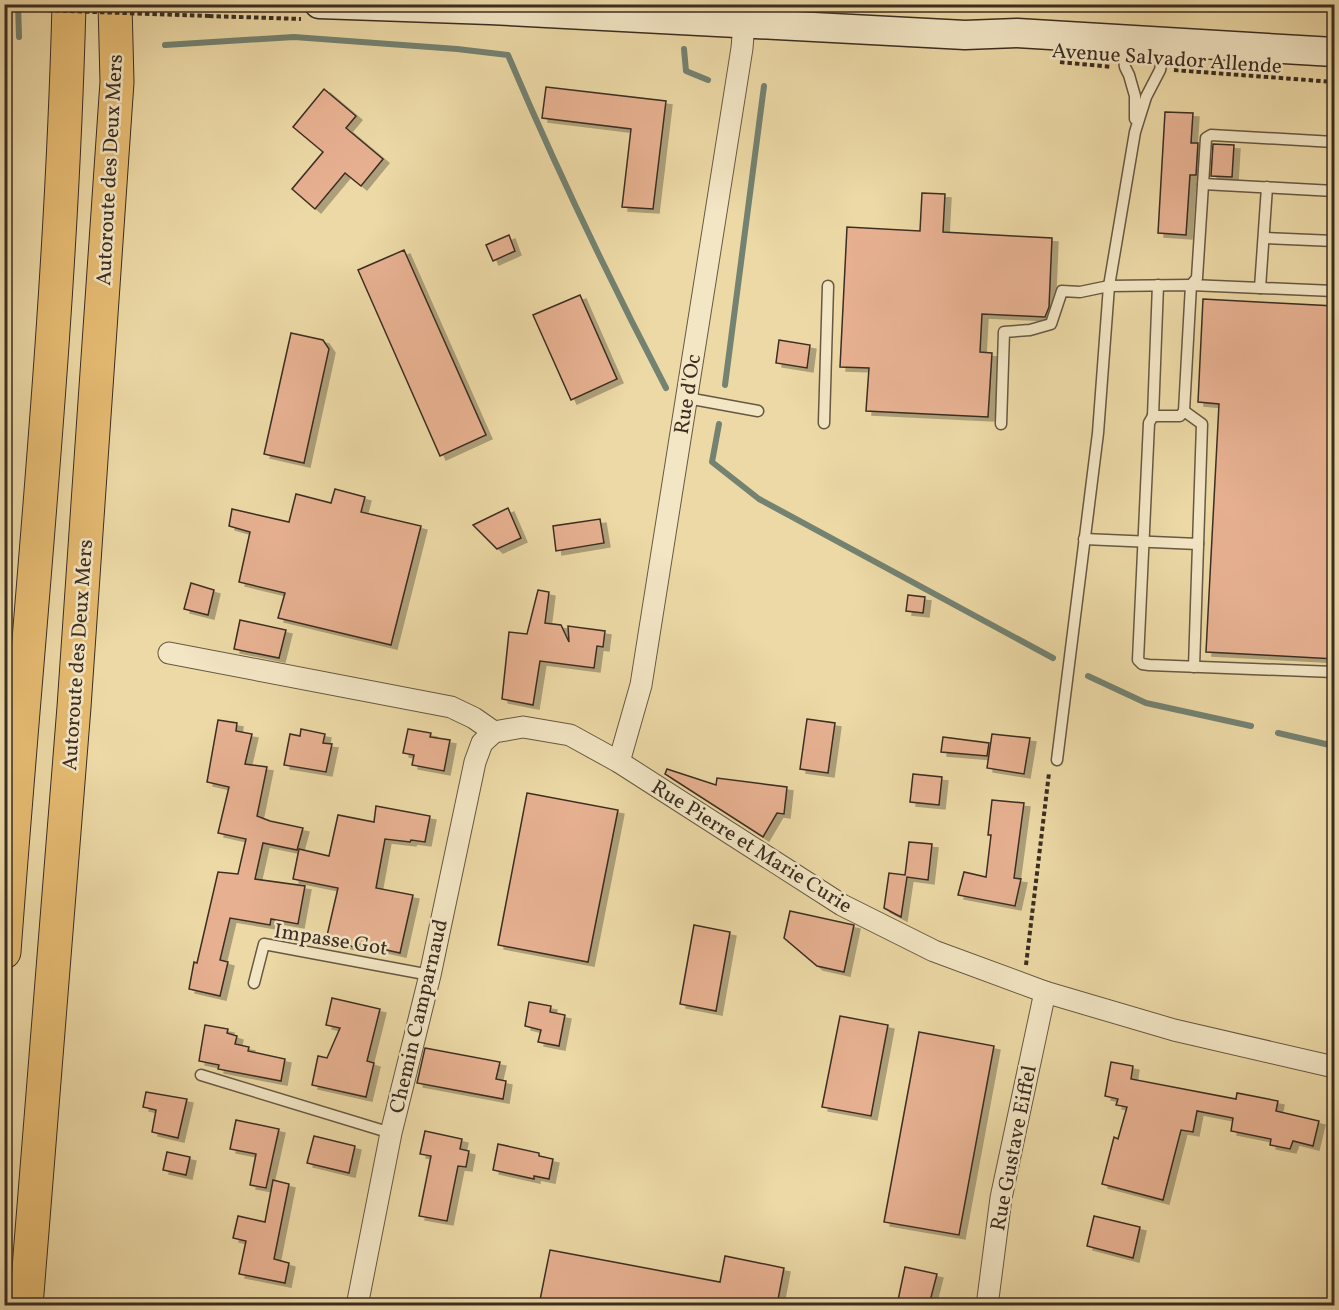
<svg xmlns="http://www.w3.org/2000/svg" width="1339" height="1310" viewBox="0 0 1339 1310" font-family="Vollkorn,serif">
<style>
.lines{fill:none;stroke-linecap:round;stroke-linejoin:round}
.stream{stroke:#738271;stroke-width:6}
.building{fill:#e7b191;stroke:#3b2d21;stroke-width:1.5;filter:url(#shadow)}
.lane-casing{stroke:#675842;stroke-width:13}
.street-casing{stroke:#675842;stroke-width:23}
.secondary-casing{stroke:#3b2d21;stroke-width:31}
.highway-casing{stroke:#3b2d21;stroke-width:35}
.path{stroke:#3b2d21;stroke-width:4;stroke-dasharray:4.5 3;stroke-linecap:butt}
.lane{stroke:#f3e6c5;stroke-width:10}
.street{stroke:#f3e6c5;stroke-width:21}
.secondary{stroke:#f3e6c5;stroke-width:28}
.highway{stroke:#e6bc73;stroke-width:33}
.path-bridge{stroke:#3b2d21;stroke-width:4;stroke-dasharray:4.5 3;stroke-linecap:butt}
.labels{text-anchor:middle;stroke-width:5;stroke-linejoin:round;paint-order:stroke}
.street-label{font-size:21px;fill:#3b2d21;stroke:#f3e6c5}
</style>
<defs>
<filter id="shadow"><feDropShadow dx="6" dy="4" stdDeviation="0" flood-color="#0004"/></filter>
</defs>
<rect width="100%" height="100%" fill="#ecd9a6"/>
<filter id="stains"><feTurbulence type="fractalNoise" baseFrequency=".00333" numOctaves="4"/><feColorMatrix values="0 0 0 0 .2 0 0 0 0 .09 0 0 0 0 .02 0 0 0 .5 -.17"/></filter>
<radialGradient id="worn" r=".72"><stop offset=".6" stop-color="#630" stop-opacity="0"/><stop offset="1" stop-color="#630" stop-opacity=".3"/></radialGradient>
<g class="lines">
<g class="stream">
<path d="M18,4l1,33"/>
<path d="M165,45l129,-8 163,12 51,6c48,113 101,224 158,333"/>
<path d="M684,49l2,22 22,9"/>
<path d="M725,385l39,-299"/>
<path d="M719,424l-7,38 47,37 294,159"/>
<path d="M1088,676l58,27 105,23"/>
<path d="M1278,733l56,13"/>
</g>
</g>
<g class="building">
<path d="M546,87l120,14 -13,108 -31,-2 9,-78 -89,-11z"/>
<path d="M324,89l32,27 -10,12 37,31 -22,27 -16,-13 -30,36 -23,-20 31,-37 -30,-25z"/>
<path d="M1165,112l28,1 -2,30h7l-2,32h-6l-4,60 -28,-2z"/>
<path d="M1213,144l21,1 -2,32 -21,-1z"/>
<path d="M922,193l23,1 -2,38 109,6 -3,69 -4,10 -63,-3 -2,38 12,1 -4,64 -122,-6 3,-43 -29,-1 7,-140 73,4z"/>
<path d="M509,235l6,16 -22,10 -7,-16z"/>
<path d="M404,250l82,185 -46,21 -82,-186z"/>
<path d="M580,295l37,84 -46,21 -38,-85z"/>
<path d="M1203,299l132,7v353l-129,-7 13,-248 -21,-2z"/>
<path d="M291,333l32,7 6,9 -25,114 -40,-9z"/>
<path d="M779,340l31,5 -3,23 -31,-5z"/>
<path d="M335,489l30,8 -4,15 60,14 -30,119 -113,-27 7,-25 -46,-11 11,-50 -21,-6 3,-17 57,13 7,-28 35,9z"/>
<path d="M508,508l13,30 -24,11 -24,-24z"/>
<path d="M600,519l4,24 -48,8 -3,-25z"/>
<path d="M191,583l23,7 -6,25 -24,-6z"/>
<path d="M538,590l11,2 -4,31 16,2 8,17 -1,-16 37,5 -2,16 -6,-1 -3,22 -54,-7 -7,44 -31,-6 7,-67 18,2z"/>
<path d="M908,595l17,2 -2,16 -17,-2z"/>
<path d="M240,620l46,10 -7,28 -45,-9z"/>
<path d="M807,719l28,4 -7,50 -28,-4z"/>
<path d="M218,720l19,3 -1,8 16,3 -7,30 22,3 -10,49 13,5 33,7 -6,22 -34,-7 -8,36 50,7 -7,38 -27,-5 -1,6 -40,-7 -10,42 8,2 -8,34 -31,-7 5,-27 3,1 21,-91 20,2 8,-35 -28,-6 11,-46 -22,-5z"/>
<path d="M301,729l24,5 -2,9 9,1 -6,28 -42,-7 6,-31 10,2z"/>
<path d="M408,729l23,4 -1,4 20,3 -6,31 -32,-6 2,-10 -11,-2z"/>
<path d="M992,734l38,4 -6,36 -37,-6z"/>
<path d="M943,737l46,6 -2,13 -46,-4z"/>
<path d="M667,769l49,16 1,-7 70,9 -3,27 -7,-1 -14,24 -98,-63z"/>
<path d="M913,774l29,3 -3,28 -29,-3z"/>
<path d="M527,793l91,17 -30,152 -90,-17z"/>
<path d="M992,800l32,3 -10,75 7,1 -6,27 -57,-11 6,-23 22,5 5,-42h-3z"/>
<path d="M376,806l54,10 -5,26 -14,-2 -1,2 -25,-3 -9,49 37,7 -13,58 -40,-9 -2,4 -32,-8 12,-52 -45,-9 6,-30 30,7 9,-41 36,7z"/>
<path d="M909,842l23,2 -4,36 -21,-3 -6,40 -17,-9 5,-35 16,2z"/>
<path d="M790,911l64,14 -10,47 -27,-6 -33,-28z"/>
<path d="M694,925l36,7 -14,79 -36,-7z"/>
<path d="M332,998l48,11 -13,52 7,2 -8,34 -54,-12 6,-29 9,2 13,-30 -14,-3z"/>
<path d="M529,1002l22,4 -1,6 15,3 -6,31 -21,-4 3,-12 -16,-4z"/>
<path d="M840,1016l48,9 -17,91 -49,-9z"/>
<path d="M205,1025l23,4 -1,4 10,3 -2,8 14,3 -1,4 37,8 -4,22 -63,-12 1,-4 -20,-4z"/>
<path d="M919,1032l75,14 -35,189 -75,-13z"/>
<path d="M425,1048l75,14 -4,17 10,2 -3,18 -86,-16z"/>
<path d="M1111,1062l22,4 -2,13 105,20 1,-6 41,8 -2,10 43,10 -6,25 -20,-5 -3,8 -20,-4 1,-6 -40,-8 2,-13 -36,-7 -4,21 -12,-2 -18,70 -61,-16 12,-47 4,2 9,-32 -11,-2 2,-6 -13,-3z"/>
<path d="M146,1092l41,7 -9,39 -26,-6 4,-22 -13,-3z"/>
<path d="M236,1120l43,9 -13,59 -16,-3 6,-31 -26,-5z"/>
<path d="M425,1131l37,8 -2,10 9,2 -3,16 -8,-1 -11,55 -28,-5 12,-60 -11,-2z"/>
<path d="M314,1136l41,10 -6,27 -42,-10z"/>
<path d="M498,1144l41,9v3l14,3 -4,20 -15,-3v3l-41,-9z"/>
<path d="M167,1152l23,5 -4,18 -23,-5z"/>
<path d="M273,1180l16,4 -15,75 15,4 -4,20 -46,-9 7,-33 -13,-3 5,-22 27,6z"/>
<path d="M1094,1216l46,11 -7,31 -46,-12z"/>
<path d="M550,1250l170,32 5,-26 59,12 -7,37h-238z"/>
<path d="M905,1267l32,7 -8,31h-32z"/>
</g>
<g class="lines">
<g class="lane-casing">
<g id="lane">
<path d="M1131,42l-7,17 1,8 4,8 6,21v23"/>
<path d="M1334,142l-123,-7 -5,3 -9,140 -6,7 -7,126 -4,5h-27l-4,7 -11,237 4,4 7,1 185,7"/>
<path d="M1203,184l131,7"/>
<path d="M1264,238l70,3"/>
<path d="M1260,288l7,-101"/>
<path d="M687,398l71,13"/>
<path d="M1184,411l18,13 -8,243"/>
<path d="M1153,416l5,-131"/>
<path d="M824,423l4,-137"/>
<path d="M1001,424l3,-92 26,-2 21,-6 11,-33 18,1 29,-6 82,-1 143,6"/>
<path d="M1084,539l114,5"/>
<path d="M1057,760l41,-327 11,-147 26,-154 11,-35 14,-27 2,-9 -6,-19"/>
<path d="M254,983l10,-39 166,31"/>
<path d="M201,1075l190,58"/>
</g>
</g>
<g class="street-casing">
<g id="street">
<path d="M169,653l282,54 23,11 20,14 29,-5 47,8 49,27 223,143 92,46 111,41 129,38 160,37"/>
<path d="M619,762l22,-77 101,-637 2,-25"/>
<path d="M357,1306l34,-173 39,-158 45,-213 7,-19 12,-11"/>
<path d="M987,1306l14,-108 44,-206"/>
</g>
</g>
<g class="secondary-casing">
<path id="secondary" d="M319,4l171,6 475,25 52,-2 317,19"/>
</g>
<g class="highway-casing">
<g id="highway">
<path d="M4,952c23,-316 57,-631 65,-948"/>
<path d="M26,1306l48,-599 43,-625 -2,-78"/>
</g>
</g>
<g class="path">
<path d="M4,9h6"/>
<path d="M209,16l92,3"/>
<path d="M1060,62l52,5"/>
<path d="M1174,70l160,12"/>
<path d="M1026,965l23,-192"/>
</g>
<use href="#lane" class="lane"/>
<use href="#street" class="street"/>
<use href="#secondary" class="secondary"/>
<use href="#highway" class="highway"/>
<path class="path-bridge" d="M10,9l199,7"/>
</g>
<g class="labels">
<g class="street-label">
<text transform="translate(1167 58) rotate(4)" y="7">Avenue Salvador Allende</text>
<text transform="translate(109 170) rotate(-87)" y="7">Autoroute des Deux Mers</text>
<text transform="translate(687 394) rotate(-81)" y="7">Rue d'Oc</text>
<text transform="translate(77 655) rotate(-86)" y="7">Autoroute des Deux Mers</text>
<text transform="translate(752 846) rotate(32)" y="7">Rue Pierre et Marie Curie</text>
<text transform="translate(331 939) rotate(9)" y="7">Impasse Got</text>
<text transform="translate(418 1016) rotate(-77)" y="7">Chemin Camparnaud</text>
<text transform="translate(1013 1148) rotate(-79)" y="7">Rue Gustave Eiffel</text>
</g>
</g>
<rect width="1339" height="1310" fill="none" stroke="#ecd9a6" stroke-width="24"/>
<rect x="6" y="6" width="1327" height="1298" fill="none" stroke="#3b2d21" stroke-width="3"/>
<rect x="12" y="12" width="1315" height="1286" fill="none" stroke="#3b2d21" stroke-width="1.5"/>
<rect width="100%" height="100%" filter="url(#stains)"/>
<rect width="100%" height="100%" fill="url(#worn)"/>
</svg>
